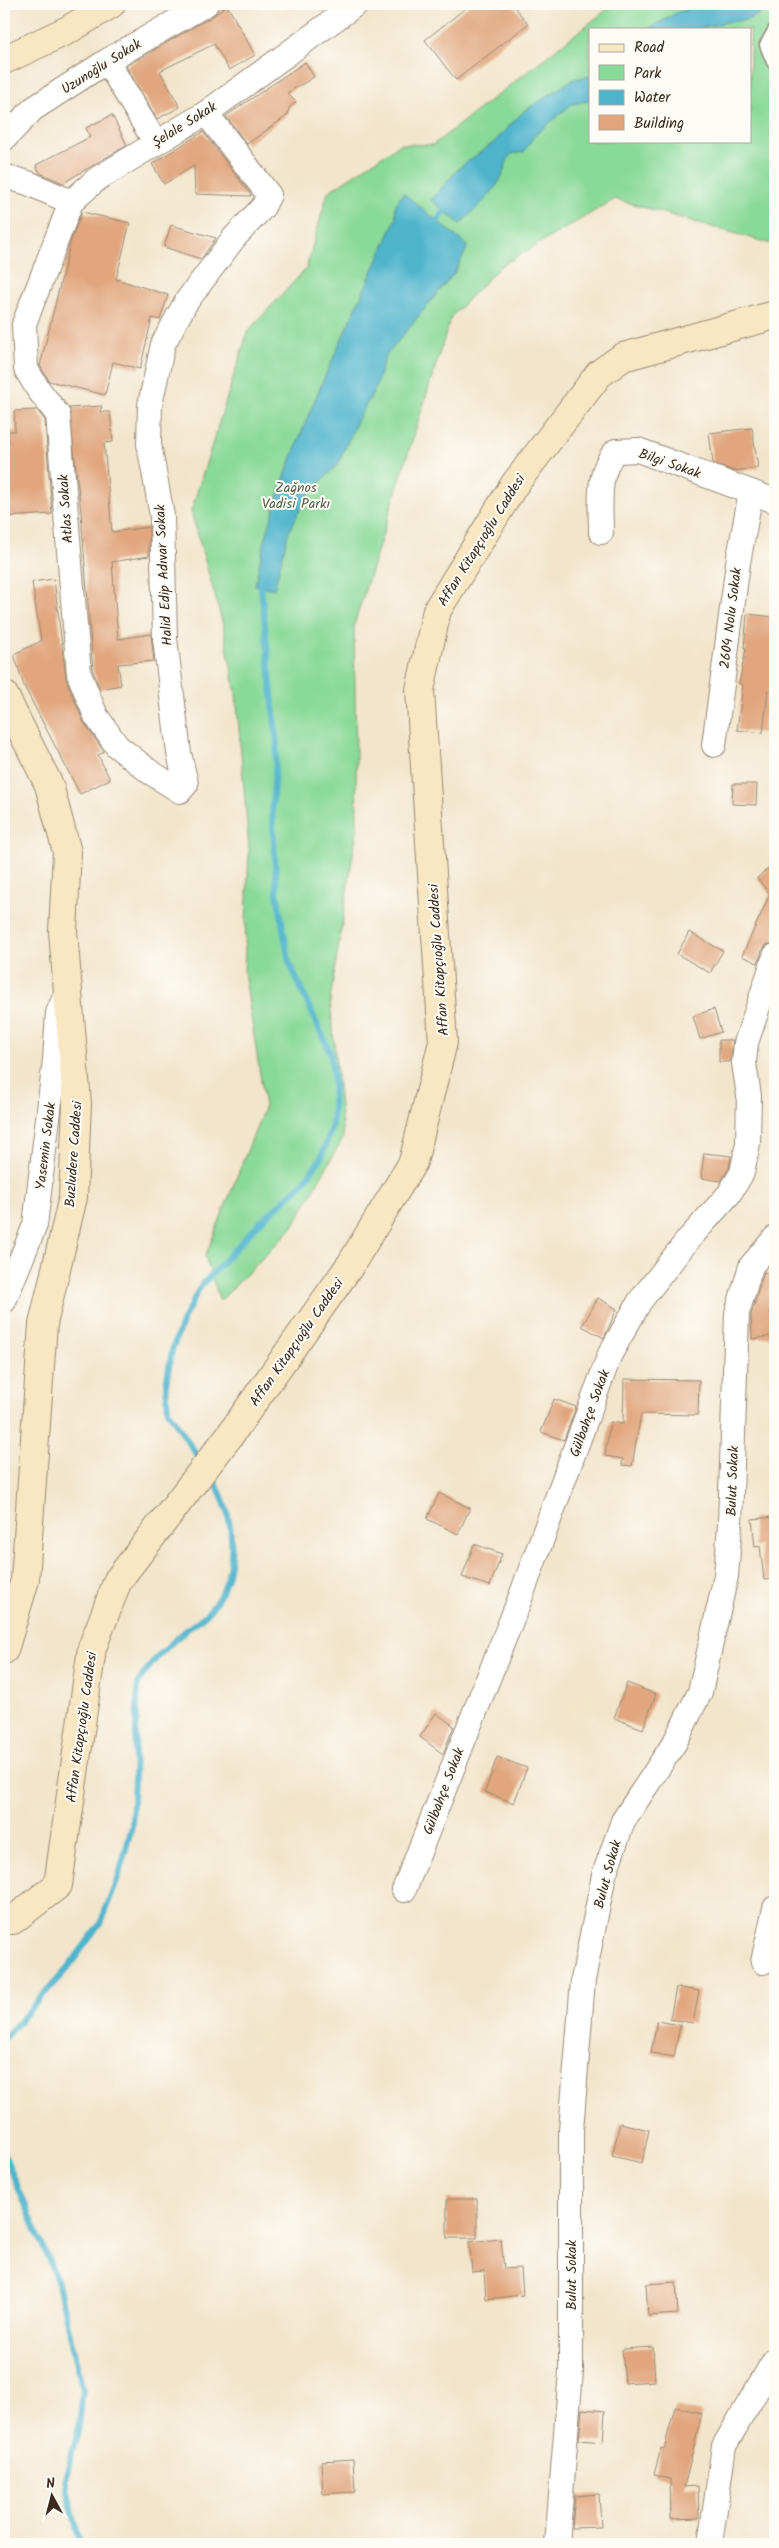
<svg xmlns="http://www.w3.org/2000/svg" width="779" height="2548" viewBox="0 0 779 2548" font-family="Kalam,sans-serif">
<style>
.green{fill:#89d998;stroke:#62825b;fill-rule:evenodd}
.water{fill:#4eb4cc;stroke:#446f75}
.lines{fill:none;stroke-linecap:round;stroke-linejoin:round}
.stream{stroke:#4eb4cc;stroke-width:6}
.building{fill:#e1a67d}
.lane-casing{stroke:#968874;stroke-width:15}
.street-casing{stroke:#968874;stroke-width:26}
.secondary-casing{stroke:#968874;stroke-width:30}
.lane{stroke:#fff;stroke-width:12}
.street{stroke:#fff;stroke-width:24}
.secondary{stroke:#f9e7c3;stroke-width:28}
.labels{text-anchor:middle;stroke-width:4;stroke-linejoin:round;paint-order:stroke}
.street-label{font-size:14px;fill:#3b2a1e;stroke:#fdfcf7}
.park-label{font-size:14px;fill:#525f43;stroke:#fdfcf7}
</style>
<rect width="100%" height="100%" fill="#fdfcf7"/>
<filter id="ink" filterUnits="userSpaceOnUse"><feTurbulence type="fractalNoise" baseFrequency=".02" numOctaves="2"/><feDisplacementMap in="SourceGraphic" scale="10" xChannelSelector="R" yChannelSelector="G"/><feConvolveMatrix kernelMatrix="1 2 1 2 8 2 1 2 1" color-interpolation-filters="sRGB"/></filter>
<filter id="wash" filterUnits="userSpaceOnUse"><feTurbulence type="fractalNoise" baseFrequency=".0096" numOctaves="4" result="noise"/><feDisplacementMap in="SourceGraphic" scale="20" xChannelSelector="R" yChannelSelector="G"/><feGaussianBlur stdDeviation="1.12" result="paint"/><feColorMatrix in="noise" values="0 0 0 0 0 0 0 0 0 0 0 0 0 0 0 0 0 1.4 0 .05"/><feComposite in="paint" operator="in"/></filter>
<g filter="url(#wash)">
<rect width="100%" height="100%" fill="#f2e5cb"/>
<path class="green" d="M614,4h161v241l-160,-46 -116,68 -48,50 -97,308 3,204 -27,171 13,138 -51,90 -72,73 -15,-44 60,-151 -21,-134 5,-123 -13,-156 -14,-72 -31,-110 57,-180 58,-62 22,-77 72,-48 33,1zM590,29h160v112h-160z"/>
<g class="water">
<path d="M710,4h65v2l-28,14 -21,2 -28,7h-50l30,-17z"/>
<path d="M590,76v25l-18,3 -38,32 -10,16 -13,2c-6,9 -6,17 -11,26 -10,17 -26,30 -40,44l-29,-24 28,-32 34,-25 31,-32 50,-32z"/>
<path d="M403,193l65,53 -13,26 -70,85 -10,32 -18,32 -19,43 -32,33 -18,37 -14,55 -19,-4c25,-130 90,-247 141,-367l-1,-12z"/>
</g>
<g class="lines">
<g class="stream">
<path d="M437,221l11,-15"/>
<path d="M202,1463l-34,-52 -2,-27 6,-34 11,-30 17,-33 58,-63 45,-41 18,-25 11,-32 2,-37 -3,-34 -42,-93 -12,-69 -5,-84 5,-65 -16,-158"/>
<path d="M4,2038l63,-69 33,-45 19,-49 13,-49 6,-143c12,-20 28,-36 46,-51 8,-7 20,-14 26,-22 31,-38 26,-99 -1,-137"/>
<path d="M4,2154l53,126 26,110 -4,37 -14,52 15,65"/>
</g>
</g>
<g id="blocks">
<g class="building">
<path d="M471,4h41l16,20 -72,56 -31,-40z"/>
<path d="M227,5l28,50 -26,15 -15,-26 -54,27 20,36 -23,12 -31,-53 87,-50z"/>
<path d="M305,62l9,15 -27,16 9,9 -7,6 -1,7 -41,29 -21,-28z"/>
<path d="M112,115l15,30 -64,38 -23,-10 -4,-8 54,-28 -4,-9z"/>
<path d="M203,132l48,63v1l-56,-2 -1,-28 -30,18 -12,-20z"/>
<path d="M82,212l48,11 -14,56 52,16 -8,25 -8,-2 -12,51 -27,-7 -8,33 -56,-14 -9,-15 31,-126z"/>
<path d="M171,225l45,13 -15,21 -37,-12z"/>
<path d="M102,406l-2,6h10l3,30 -9,1 8,89 37,-5v29l-37,6 6,77 33,-5 3,27 -36,3 3,21 -21,4 -7,-18 -12,-159 -12,-104z"/>
<path d="M37,410l8,10 7,94 -48,3v-73l5,-1 -1,-12h7l-1,-20z"/>
<path d="M752,428l6,40 -24,3 -21,-8 -4,-30z"/>
<path d="M54,579l12,100 17,42 21,31 -6,3 12,24 -30,15 -56,-108 -10,-32 27,-13 -9,-59z"/>
<path d="M747,614l28,3v74l-7,-1 -5,43 -26,-3 6,-45 -4,-1 7,-36h-2z"/>
<path d="M733,784h24l-1,21 -24,-1z"/>
<path d="M775,862v75l-2,6 -7,2 -4,6 -4,12 -16,-7 28,-62 -13,-16z"/>
<path d="M689,932l34,19 -13,22 -33,-19z"/>
<path d="M714,1009l7,23 -21,7 -7,-23z"/>
<path d="M719,1040h14l-3,22h-11z"/>
<path d="M704,1153l27,3 -2,12 -8,13 -20,-3z"/>
<path d="M764,1272l11,6v20l-5,11 4,27 -22,3 -1,-24z"/>
<path d="M598,1298l19,11 -13,29 -22,-12z"/>
<path d="M624,1379l75,1 -1,35 -57,-1 -9,52 -10,-1 1,-6 -18,-3 5,-34 13,2z"/>
<path d="M554,1399l22,8 -12,33 -23,-8z"/>
<path d="M439,1493l31,15 -12,26 -31,-15z"/>
<path d="M775,1517v62l-11,1 -4,-34 -5,1 -3,-28z"/>
<path d="M474,1544l28,10 -12,32 -28,-9z"/>
<path d="M627,1683l29,11 -13,35 -29,-11z"/>
<path d="M436,1713l18,13 -11,28 -23,-17z"/>
<path d="M497,1757l30,11 -13,35 -29,-11z"/>
<path d="M676,1987l23,4 -6,32 -23,-4z"/>
<path d="M657,2021l23,4 -6,32 -23,-4z"/>
<path d="M620,2123l29,7 -7,33 -30,-7z"/>
<rect x="447" y="2199" width="30" height="39"/>
<path d="M501,2239l3,30 17,-1 2,27 -37,4 -2,-28 -12,1 -3,-30z"/>
<path d="M676,2282l2,32 -30,2 -2,-32z"/>
<path d="M653,2347l2,34 -30,2 -3,-34z"/>
<path d="M675,2407l27,6 -18,74 14,-1 1,32 -28,1 -1,-40 -16,-4 7,-27 3,1z"/>
<path d="M582,2409l23,2 -2,31 -24,-2z"/>
<path d="M353,2459l2,33 -32,2 -2,-33z"/>
<path d="M599,2494l2,33 -29,1 3,-32z"/>
</g>
</g>
</g>
<g filter="url(#ink)">
<use href="#blocks" fill-opacity="0" stroke="#968874" stroke-width="1"/>
<g class="lines">
<g class="lane-casing">
<path id="lane" d="M775,29l-9,16 7,17 2,1"/>
</g>
<g class="street-casing">
<g id="street">
<path d="M107,61l48,81"/>
<path d="M4,139l29,-30 74,-48 99,-57"/>
<path d="M4,176l24,7 43,19 26,-23 109,-66 150,-109"/>
<path d="M71,202l-47,122 2,45 12,20 20,26 21,259 17,42 21,30 33,26 30,19 6,-7 -7,-31 -14,-114 -3,-123 -13,-72 1,-39 13,-61 23,-42 48,-64 29,-31 6,-12 -63,-82"/>
<path d="M601,532c0,-26 -5,-61 15,-81l22,-1 137,51"/>
<path d="M714,745l24,-182 13,-71"/>
<path d="M4,1301l31,-76 20,-165 3,-47 6,-14"/>
<path d="M404,1890l117,-294 89,-242 30,-53 47,-60 42,-47 13,-21 6,-30 1,-47 -5,-33 2,-20 29,-87"/>
<path d="M763,1962l12,-54"/>
<path d="M557,2544l14,-173v-241l12,-150 21,-105 19,-54 52,-79 25,-50 26,-116 4,-52 7,-211 14,-47 24,-28"/>
<path d="M710,2544l14,-98 51,-87"/>
</g>
</g>
<g class="secondary-casing">
<g id="secondary">
<path d="M4,60l64,-30 43,-26"/>
<path d="M4,695l45,90 18,67 -4,79 14,173 -4,93 -30,127 -18,256 -21,70"/>
<path d="M4,1920h9l45,-35 34,-237 26,-68 112,-145 121,-171 62,-102 30,-120 -23,-352 17,-80 77,-125 85,-111 24,-17 152,-42"/>
</g>
</g>
<use href="#lane" class="lane"/>
<use href="#street" class="street"/>
<use href="#secondary" class="secondary"/>
</g>
</g>
<g class="labels">
<g class="street-label">
<text transform="translate(101 66) rotate(-32)" y="5">Uzunoğlu Sokak</text>
<text transform="translate(184 124) rotate(-32)" y="5">Şelale Sokak</text>
<text transform="translate(670 463) rotate(19)" y="5">Bilgi Sokak</text>
<text transform="translate(65 509) rotate(-94)" y="5">Atlas Sokak</text>
<text transform="translate(481 540) rotate(-58)" y="5">Affan Kitapçıoğlu Caddesi</text>
<text transform="translate(163 575) rotate(-93)" y="5">Halid Edip Adıvar Sokak</text>
<text transform="translate(730 618) rotate(-83)" y="5">2604 Nolu Sokak</text>
<text transform="translate(438 960) rotate(-94)" y="5">Affan Kitapçıoğlu Caddesi</text>
<text transform="translate(45 1146) rotate(-83)" y="5">Yasemin Sokak</text>
<text transform="translate(73 1154) rotate(-86)" y="5">Buzludere Caddesi</text>
<text transform="translate(296 1342) rotate(-55)" y="5">Affan Kitapçıoğlu Caddesi</text>
<text transform="translate(589 1413) rotate(-70)" y="5">Gülbahçe Sokak</text>
<text transform="translate(732 1481) rotate(-88)" y="5">Bulut Sokak</text>
<text transform="translate(81 1727) rotate(-82)" y="5">Affan Kitapçıoğlu Caddesi</text>
<text transform="translate(443 1791) rotate(-69)" y="5">Gülbahçe Sokak</text>
<text transform="translate(607 1874) rotate(-75)" y="5">Bulut Sokak</text>
<text transform="translate(571 2275) rotate(-90)" y="5">Bulut Sokak</text>
</g>
<g class="park-label">
<text x="296" y="492">Zağnos<tspan x="296" dy="16">Vadisi Parkı</tspan></text>
</g>
</g>
<rect width="779" height="2548" fill="none" stroke="#fdfcf7" stroke-width="20"/>
<rect x="589" y="28" width="162" height="115" fill="#fdfcf7" stroke="#afa8a0"/>
<rect x="599" y="44" width="25" height="8" fill="#f9e7c3" stroke="#afa8a0"/>
<text x="634" y="52" font-size="15" fill="#3b2a1e">Road</text>
<rect x="599" y="65" width="25" height="15" fill="#89d998" stroke="#afa8a0"/>
<text x="634" y="78" font-size="15" fill="#3b2a1e">Park</text>
<rect x="599" y="90" width="25" height="15" fill="#4eb4cc" stroke="#afa8a0"/>
<text x="634" y="102" font-size="15" fill="#3b2a1e">Water</text>
<rect x="599" y="115" width="25" height="15" fill="#e1a67d" stroke="#afa8a0"/>
<text x="634" y="128" font-size="15" fill="#3b2a1e">Building</text>
<g transform="translate(52 2496) rotate(353)" stroke="#fdfcf7" stroke-width="4" paint-order="stroke">
<path d="M0-4L9 19L0 12L-9 19Z" fill="#3b2a1e"/>
<text y="-8" font-size="14" font-weight="bold" text-anchor="middle" fill="#3b2a1e">N</text>
</g>
</svg>
